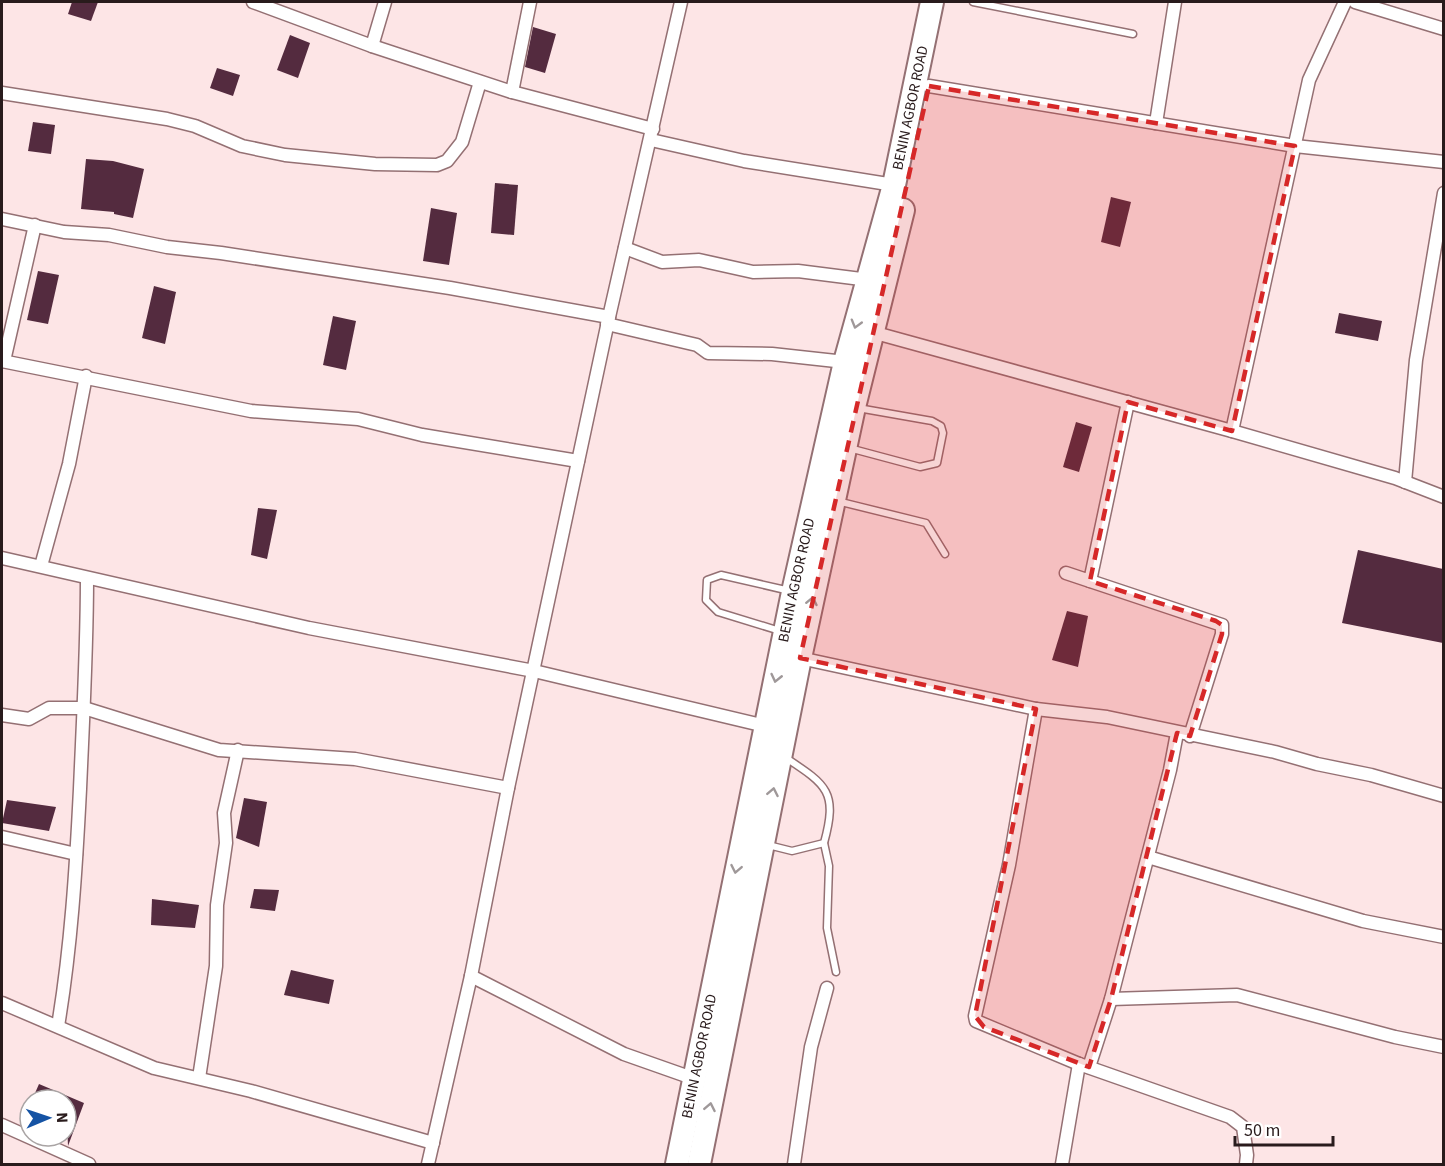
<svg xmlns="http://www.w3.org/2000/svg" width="1445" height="1166" viewBox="0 0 1445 1166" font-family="'Source Sans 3',sans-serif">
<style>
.building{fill:#542b3f}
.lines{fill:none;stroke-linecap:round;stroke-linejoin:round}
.lane-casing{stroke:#947073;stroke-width:9}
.street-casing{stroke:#947073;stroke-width:15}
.highway-casing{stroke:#947073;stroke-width:26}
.lane{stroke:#fff;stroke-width:6}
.street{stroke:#fff;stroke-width:12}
.highway{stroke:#fff;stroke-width:22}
.oneway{stroke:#9f9899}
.marked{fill:#d62828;fill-opacity:0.2;stroke:#d62828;stroke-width:4.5;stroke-dasharray:12 8;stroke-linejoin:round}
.labels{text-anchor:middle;stroke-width:6;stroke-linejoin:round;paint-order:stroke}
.street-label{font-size:15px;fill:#291b1c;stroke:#fff}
</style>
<rect width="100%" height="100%" fill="#fde5e6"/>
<g class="building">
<path d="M72,2h26l-7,19 -23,-7z"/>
<path d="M533,27l23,7 -11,39 -20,-6z"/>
<path d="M290,35l20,8 -12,35 -21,-8z"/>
<path d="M217,68l23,7 -7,21 -23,-8z"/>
<path d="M33,122l22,3 -4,29 -23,-3z"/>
<path d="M86,159l27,2 31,8 -11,49 -19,-4v-2l-33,-3z"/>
<path d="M495,183l23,2 -4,50 -23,-2z"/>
<path d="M1111,197l20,5 -11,45 -19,-5z"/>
<path d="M431,208l26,5 -8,52 -26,-4z"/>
<path d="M38,271l21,4 -11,49 -21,-4z"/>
<path d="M154,286l22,6 -11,52 -23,-6z"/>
<path d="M1339,313l43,8 -4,20 -43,-8z"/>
<path d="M333,316l23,5 -10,49 -23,-5z"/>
<path d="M1076,422l16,5 -13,45 -16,-5z"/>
<path d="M258,508l19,2 -10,49 -16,-4z"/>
<path d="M1358,550l85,19v74l-101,-20z"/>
<path d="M1067,611l21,5 -10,51 -26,-7z"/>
<path d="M244,798l23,4 -8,45 -23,-9z"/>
<path d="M7,800l49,7 -7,24 -47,-8z"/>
<path d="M254,889l25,1 -4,21 -25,-3z"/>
<path d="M152,899l47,6 -4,23 -44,-3z"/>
<path d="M291,970l43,10 -5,24 -45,-9z"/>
<path d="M39,1084l45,19 -16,43 -2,-46h-34z"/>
</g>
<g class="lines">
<g class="lane-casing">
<g id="lane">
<path d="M973,2l160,32"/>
<path d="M849,448l71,19 17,-4 6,-30 -2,-7 -9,-5 -74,-13"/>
<path d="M837,501l89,22 19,31"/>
<path d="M780,631l-62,-19 -12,-12 1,-20 14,-5 69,16"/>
<path d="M824,843l5,23 -2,62 9,44"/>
<path d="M768,845l24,6 32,-8c14,-51 3,-58 -38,-85"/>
</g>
</g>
<g class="street-casing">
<g id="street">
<path d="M253,2l119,44 140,46 141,37"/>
<path d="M1355,2l89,27"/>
<path d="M372,46l13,-44"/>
<path d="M929,86l366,60 149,16"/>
<path d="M512,92l18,-90"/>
<path d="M2,93l165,26 28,7 47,20 43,9 90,9 62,1 10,-4 15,-19 18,-60"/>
<path d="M1156,123l19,-121"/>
<path d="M651,140l93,21 150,24"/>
<path d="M2,219l62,13 45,3 58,12 54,6 229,35 159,29"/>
<path d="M625,248l37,14 37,-2 54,12 45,-1 71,9"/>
<path d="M607,324l90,21 11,8 64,1 73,8"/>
<path d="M872,332l360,99 163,47 49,19"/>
<path d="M2,361l249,50 107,8 64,16 156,26"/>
<path d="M4,361l31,-136"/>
<path d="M1232,431l77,-351 36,-78"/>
<path d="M1405,482l11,-122 28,-167"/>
<path d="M2,558l307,70 225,43 231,55"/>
<path d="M41,566l28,-102 17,-88"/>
<path d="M1066,573l24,8 38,-179"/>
<path d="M1090,581l132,44v9l-32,102"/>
<path d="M800,658l236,51 71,8 168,35 42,12 54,11 73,21"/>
<path d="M1036,709l-27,156 -34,151 1,5 103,43 151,53 13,10 4,28 -1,9"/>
<path d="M2,715l27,4 20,-11h35l135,42 136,9 153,29"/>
<path d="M2,837l74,17"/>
<path d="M1148,857l215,64 81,16"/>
<path d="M471,976l153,78 71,25"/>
<path d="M1111,999l126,-4 158,42 49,10"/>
<path d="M2,1003l152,65 97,23 182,52"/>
<path d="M58,1026c13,-78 18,-157 22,-237 3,-70 7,-140 7,-210"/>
<path d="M1089,1067l22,-68 59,-229 7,-37"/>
<path d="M199,1078l17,-112 1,-61 9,-62 -2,-30 14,-63"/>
<path d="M2,1125l87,39"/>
<path d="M428,1164l43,-188 37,-188 101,-471 72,-315"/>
<path d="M794,1164l17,-117 16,-59"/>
<path d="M1062,1164l17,-100"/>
</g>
</g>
<g class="highway-casing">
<g id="highway">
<path id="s1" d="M677,1164l116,-572 52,-230 49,-177 38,-183"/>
<path d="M699,1164l101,-506 54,-251 49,-197"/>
</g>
</g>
<use href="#lane" class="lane"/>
<use href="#street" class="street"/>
<use href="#highway" class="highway"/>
</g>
<defs><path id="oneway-chevron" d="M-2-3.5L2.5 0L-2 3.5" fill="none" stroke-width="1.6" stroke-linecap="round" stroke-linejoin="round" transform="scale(1.5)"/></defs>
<g class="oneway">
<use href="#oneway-chevron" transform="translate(856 324) rotate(106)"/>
<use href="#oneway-chevron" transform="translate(812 601) rotate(-78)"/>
<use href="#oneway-chevron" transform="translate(776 678) rotate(103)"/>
<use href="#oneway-chevron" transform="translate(773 792) rotate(-79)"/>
<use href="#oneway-chevron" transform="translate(736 869) rotate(101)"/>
<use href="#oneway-chevron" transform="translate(710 1107) rotate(-79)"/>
</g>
<path class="marked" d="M929,86l366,60 -63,285 -104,-29 -38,179 126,40 6,4v9l-32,102 -13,-3 -66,266 -22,68 -105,-40 -9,-11 61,-307 -236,-51z"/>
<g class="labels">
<g class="street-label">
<text dy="5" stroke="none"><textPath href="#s1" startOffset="1082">BENIN AGBOR ROAD</textPath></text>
<text dy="5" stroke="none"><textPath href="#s1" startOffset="596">BENIN AGBOR ROAD</textPath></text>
<text dy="5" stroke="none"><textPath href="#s1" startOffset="110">BENIN AGBOR ROAD</textPath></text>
</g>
</g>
<rect width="1445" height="1166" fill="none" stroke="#291b1c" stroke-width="6"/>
<g transform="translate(48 1118) rotate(88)"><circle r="28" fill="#ffffff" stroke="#a9a4a4" stroke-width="1.5"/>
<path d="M0-4.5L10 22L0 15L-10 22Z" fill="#1553a4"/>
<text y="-9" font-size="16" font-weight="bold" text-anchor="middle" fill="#291b1c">N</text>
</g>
<path d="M1235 1136v9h98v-9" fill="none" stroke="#291b1c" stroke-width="3"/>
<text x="1244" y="1136" font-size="18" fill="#291b1c" stroke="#ffffff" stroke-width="4.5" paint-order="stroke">50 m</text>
</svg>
